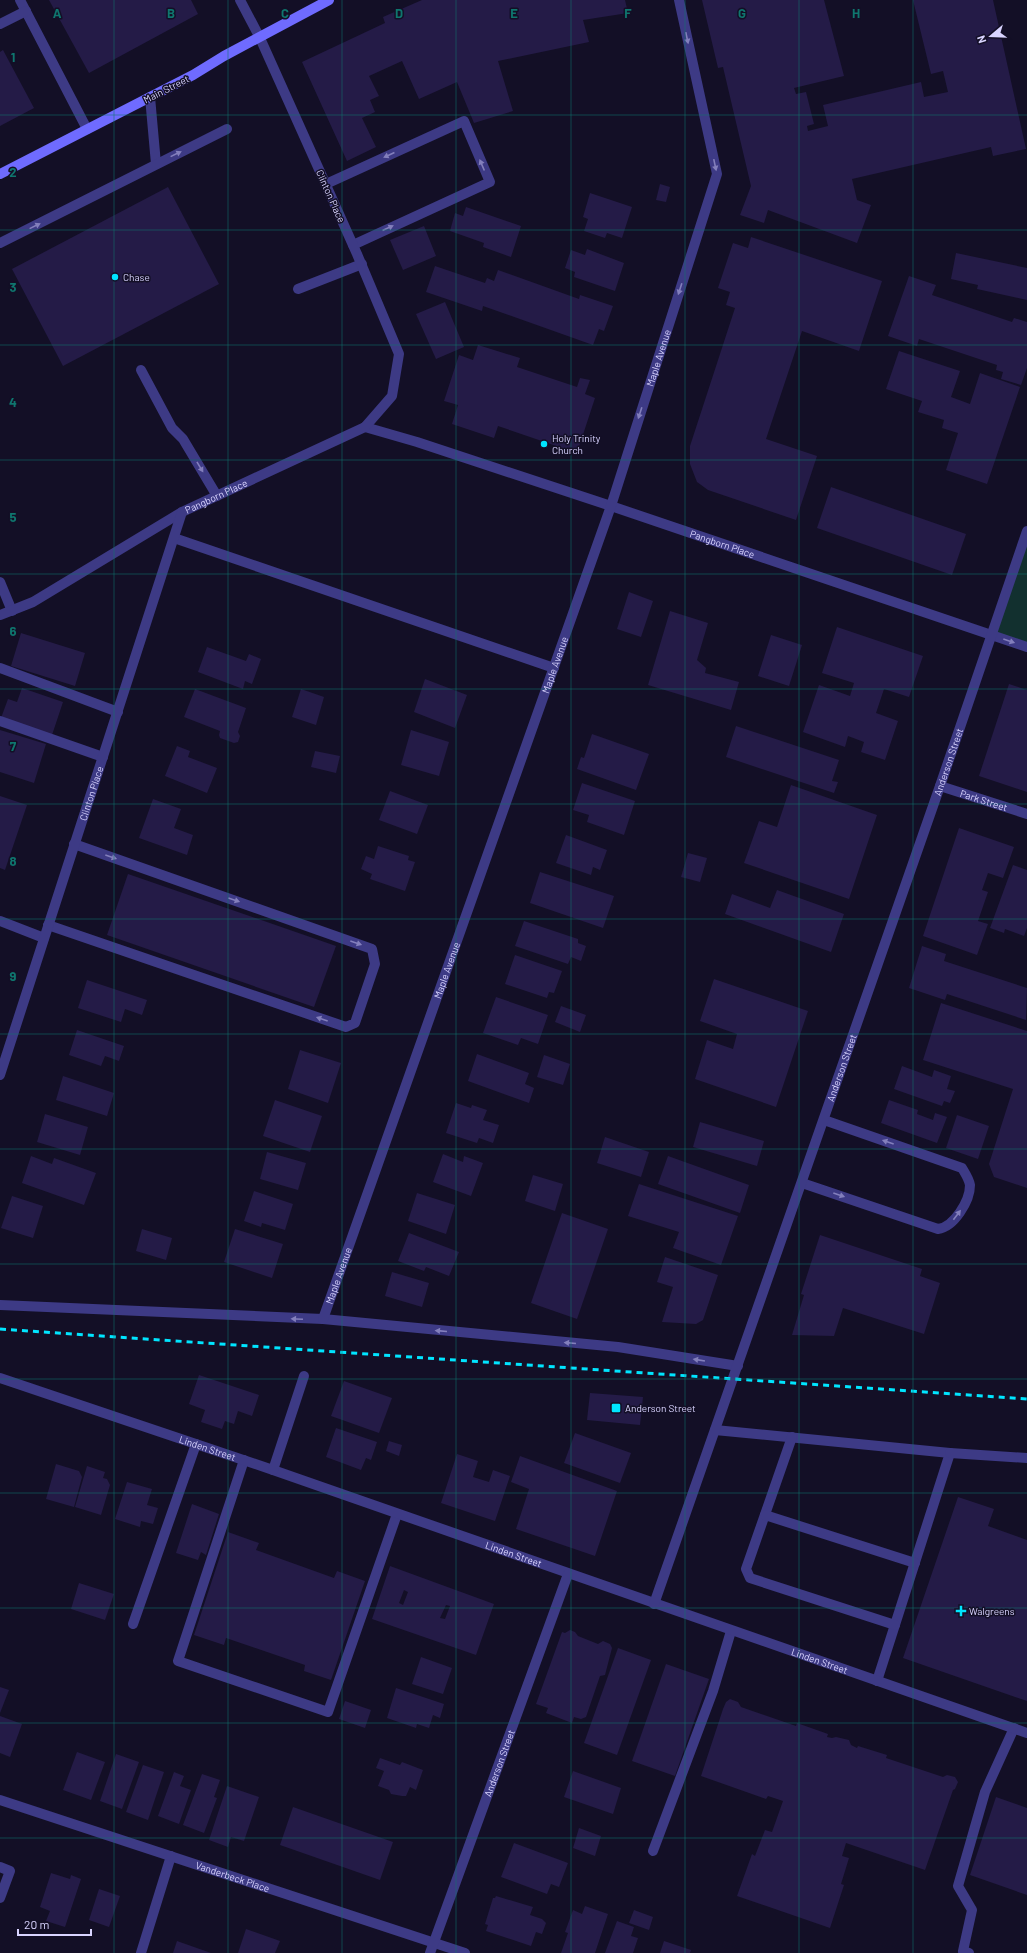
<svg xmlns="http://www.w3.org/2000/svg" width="1027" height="1953" viewBox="0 0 1027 1953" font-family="Barlow,sans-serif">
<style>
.green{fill:#12302f}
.building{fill:#241b47;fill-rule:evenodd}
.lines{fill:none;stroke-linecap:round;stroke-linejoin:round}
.lane{stroke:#3d3a85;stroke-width:10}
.street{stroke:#3d3a85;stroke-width:10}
.secondary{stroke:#6f6bff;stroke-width:10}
.rail{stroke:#00e5ff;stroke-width:3;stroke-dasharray:6 5;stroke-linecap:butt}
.oneway{fill:#837fbc}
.grid{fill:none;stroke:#0f766e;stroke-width:1;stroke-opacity:0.55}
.poi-dot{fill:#00e5ff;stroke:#130f26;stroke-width:1.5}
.labels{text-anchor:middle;stroke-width:3;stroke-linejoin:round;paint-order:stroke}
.street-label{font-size:10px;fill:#d9d4ff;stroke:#130f26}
.poi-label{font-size:10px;fill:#d9d4ff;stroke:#130f26;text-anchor:start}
.grid-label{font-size:13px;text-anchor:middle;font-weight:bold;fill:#0f766e;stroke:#130f26;stroke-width:3;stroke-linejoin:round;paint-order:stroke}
</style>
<rect width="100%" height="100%" fill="#130f26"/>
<path class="green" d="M1027,531v116l-35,-12z"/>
<g class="building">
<path d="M49,0h142l7,14 -109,59z"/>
<path d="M422,0h203l3,13 -45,7 6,22 -91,19 15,50 -39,12 -17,-41 -38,17 -17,-38 -33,15 10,20 -9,4 5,12 -13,6 14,29 -29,14 -45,-99 83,-39 -2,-6z"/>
<path d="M702,0h122l20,76 -50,12 2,6 10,-2 8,32 -7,2 1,5 20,-5 -5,-21 98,-23 3,15 24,-5 -5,-21 -12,3 -18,-74h80l33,149 -33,7 -2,-9 -139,32 5,21 14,5 -14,38 -89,-33 -4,13 -24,-8 11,-29 -28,-119 -5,1z"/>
<path d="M3,50l31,58 -34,18v-74z"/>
<path d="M660,184l10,3 -4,15 -10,-2z"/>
<path d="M168,187l51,97 -156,82 -51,-97z"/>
<path d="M590,193l42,14 -10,31 -15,-5 -2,5 -21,-7 4,-12 -5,-2z"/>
<path d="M466,207l55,19 -10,31 -28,-10 1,-4 -34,-12 5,-18 8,3z"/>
<path d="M424,226l12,30 -33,14 -13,-30z"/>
<path d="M751,237l131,44 -23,70 -57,-20 -36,108 51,17 -21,64 -88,-30 -11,-8 -7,-18v-18l45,-138 -9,-3 4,-13 -12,-4 15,-45 15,5z"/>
<path d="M587,249l37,14 -9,28 -41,-14 1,-5 -10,-4 6,-18 14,5z"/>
<path d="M956,253l71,15v32l-50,-11 1,-4 -27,-6z"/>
<path d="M435,266l50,17 2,-5 7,3 4,-11 81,29 1,-4 33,11 -9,25 -5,-2 -6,16 -110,-39 -1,5 -56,-19z"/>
<path d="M909,276l27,9 -4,10 80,27 2,-4 13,4v46l-6,17 -20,-6 2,-7 -7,-2 1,-5 -78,-26 -2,7 -29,-10z"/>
<path d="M445,302l19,45 -28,12 -20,-45z"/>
<path d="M478,345l42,13 -3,9 60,20 3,-9 10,2 -5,14 10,4 -18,55 -79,-27 -4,12 -42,-14 6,-19 -14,-4 15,-46 14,5z"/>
<path d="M899,351l61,20 -9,26 19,7 10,-31 40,14 -33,97 -41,-14 12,-37 -16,-5 2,-8 -26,-8 4,-11 -36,-12z"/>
<path d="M831,487l135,47 -14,41 -135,-47z"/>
<path d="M629,592l24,9 -12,36 -24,-8z"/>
<path d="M670,611l38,12 -11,37 9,8 -1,5 34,9 -8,28 -83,-25z"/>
<path d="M837,627l86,29 -14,41 -25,-8 -8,24 22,8 -13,39 -24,-8 3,-10 -16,-6 -3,11 -42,-15 16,-47 31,11 4,-13 -32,-10z"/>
<path d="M21,633l64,20 -10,33 -64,-20z"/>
<path d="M771,635l31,10 -13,41 -31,-10z"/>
<path d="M207,647l39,14 3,-7 12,5 -9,25 -7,-3 -2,8 -45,-17z"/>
<path d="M425,679l42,16 -12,33 -41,-16z"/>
<path d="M1009,684l18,6v102l-48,-16z"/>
<path d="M22,688l41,14 -11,33 -51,-17 7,-19 9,3z"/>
<path d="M195,689l51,19 -8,24 2,4 -2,6 -4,1 -14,-5 -1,-3 1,-4 -36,-14z"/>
<path d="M301,689l23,8 -8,28 -24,-8z"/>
<path d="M736,726l103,34 -7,21 6,1 -4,11 -108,-36z"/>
<path d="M0,730l46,14 -12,39 -34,-11z"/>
<path d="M411,730l38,12 -10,34 -38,-11z"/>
<path d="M592,734l57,20 -13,36 -59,-21 4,-12 3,1z"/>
<path d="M177,746l13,5 -2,6 29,11 -10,25 -42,-17z"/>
<path d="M315,751l25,5 -4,17 -25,-6z"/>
<path d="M582,783l53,18 -11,34 -37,-13 2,-7 -16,-5z"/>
<path d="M791,785l86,30 -28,84 -105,-36 15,-42 18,6z"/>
<path d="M390,791l38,14 -11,29 -38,-14z"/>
<path d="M0,796l27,9 -22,65 -5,-2z"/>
<path d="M153,799l28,10 -7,19 19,7 -6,20 -48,-17z"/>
<path d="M959,828l55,19 -11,31 -15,-5 -6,17 6,2 -10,29 10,3 -11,31 -54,-19z"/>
<path d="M566,835l41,15 -7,20 -7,-3 -2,8 -35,-12z"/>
<path d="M378,846l31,10 -1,4 7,2 -10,29 -35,-12 2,-5 -11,-5 5,-13 8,3z"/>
<path d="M688,853l19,5 -7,24 -19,-5z"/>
<path d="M1013,865l14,5v58l-3,8 -19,-7 -1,4 -14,-5z"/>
<path d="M540,872l74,24 -11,32 -73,-25z"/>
<path d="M128,874l208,72 -22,61 -207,-72z"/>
<path d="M777,890l67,24 -13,38 -106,-38 7,-20 38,14z"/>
<path d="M524,921l54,18v4l8,3 -5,15 -10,-4 -3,7 -53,-18z"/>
<path d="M922,946l24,8 -2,7 83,27 -1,32 -79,-26 -2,6 -36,-12z"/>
<path d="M515,955l47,16 -8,22 -5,-1 -2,6 -42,-14z"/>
<path d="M714,979l94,32 -32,96 -81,-28 12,-39 26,9 4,-15 -37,-13z"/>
<path d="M87,980l60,20 -5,15 -17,-6 -4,13 -43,-14z"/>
<path d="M496,997l52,18 -10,29 -17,-6 -3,7 -35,-12z"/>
<path d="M941,1003l86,28v157l-33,-11 -5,-13 24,-75 -90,-29z"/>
<path d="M561,1006l25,9 -6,17 -25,-10z"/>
<path d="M77,1030l47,16 -5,15 -14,-5 -4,10 -32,-11z"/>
<path d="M300,1050l41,13 -13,40 -40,-14z"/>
<path d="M477,1054l52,19 -4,11 9,4 -5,15 -61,-22z"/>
<path d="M544,1055l26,9 -7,21 -26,-8z"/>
<path d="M902,1066l30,11 2,-7 17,6 -4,13 8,2 -5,12 -6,-2 -2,5 -48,-17z"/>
<path d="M63,1076l51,17 -7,23 -51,-16z"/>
<path d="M275,1100l47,16 -12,36 -47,-16z"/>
<path d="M889,1100l29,10 -1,4 16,6 2,-7 12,4 -10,26 -56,-20z"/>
<path d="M456,1103l15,5 1,-3 15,5 -4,10 16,5 -6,18 -14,-5 -2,5 -31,-10z"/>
<path d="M45,1114l43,13 -8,28 -43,-13z"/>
<path d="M957,1115l32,11 -11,33 -32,-11z"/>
<path d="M700,1122l64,19 -7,25 -64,-19z"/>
<path d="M605,1137l44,15 -8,25 -44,-14z"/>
<path d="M267,1152l39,11 -8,27 -38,-11z"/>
<path d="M443,1154l20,8 1,-6 19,7 -12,33 -38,-14z"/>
<path d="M31,1156l21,8 2,-6 42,15 -12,32 -62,-22z"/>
<path d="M668,1156l81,29 -9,28 -82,-29z"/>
<path d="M533,1175l30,9 -8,27 -30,-10z"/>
<path d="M639,1184l99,32 -17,49 -48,-17 6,-16 -51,-16z"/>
<path d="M254,1191l39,13 -8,26 -23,-7 -1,4 -17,-6z"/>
<path d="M417,1193l38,12 -9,29 -38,-13z"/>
<path d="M12,1196l31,10 -10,32 -32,-10z"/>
<path d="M562,1213l46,16 -31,90 -46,-16z"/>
<path d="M142,1229l30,9 -6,22 -30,-9z"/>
<path d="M235,1229l48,15 -11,34 -48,-16z"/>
<path d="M409,1233l50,19 -10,24 -23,-9 -2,4 -26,-10z"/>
<path d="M820,1235l102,34 -2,7 20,7 -16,51 -81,-26 -9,28 -42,-1 12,-40 -3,-1z"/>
<path d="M665,1257l53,18 -15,45 -7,4 -34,-2 11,-35 -16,-5z"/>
<path d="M392,1272l37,11 -7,24 -37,-11z"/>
<path d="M199,1375l60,20 -7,21 -14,-5 -4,13 -9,-3 -3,8 -21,-7 4,-12 -16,-6z"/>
<path d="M344,1381l48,17 -13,35 -48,-17z"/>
<path d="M590,1393l53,4 -3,28 -53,-5z"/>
<path d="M336,1428l41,14 -6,18 -5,-2 -5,12 -35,-13z"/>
<path d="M575,1433l56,20 -11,30 -56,-20z"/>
<path d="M389,1441l13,4 -3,11 -13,-5z"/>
<path d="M457,1454l21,7 -5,16 16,5 4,-12 17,6 -15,45 -54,-18z"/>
<path d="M520,1456l97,35 -22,65 -79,-27 13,-40 -18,-7z"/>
<path d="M56,1464l23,7 3,6 -8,30 -28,-8z"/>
<path d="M87,1466l18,6 -2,6 4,1 3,6 -9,30 -26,-8z"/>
<path d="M127,1482l25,7 -5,16 11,3 -5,16 -12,-3 -1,6 -25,-8z"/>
<path d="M958,1497l36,12 -6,17 39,14v161l-124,-43z"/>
<path d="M192,1504l27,10 -13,41 -5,-3 -3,8 -22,-7z"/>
<path d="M228,1532l31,11 -3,7 78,28 3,-7 28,10 -34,99 -27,-9 1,-6 -79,-27 -2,7 -30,-10z"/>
<path d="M390,1566l104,38 -18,51 -104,-36zM404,1590l4,2 -5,13 -4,-2zM446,1605l4,1 -5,13 -5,-1z"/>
<path d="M79,1583l35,11 -9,26 -34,-11z"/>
<path d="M570,1630l5,2 3,4 20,8 5,-3 7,3 2,4 -7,27 -5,1 -14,41 -5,2 -7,-2 -2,6 -26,-10 2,-5 -12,-4 26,-72 3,1z"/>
<path d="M618,1648l33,12 -34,95 -33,-12z"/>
<path d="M421,1657l31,11 -9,26 -31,-10z"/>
<path d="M666,1664l43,15 -34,97 -43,-15z"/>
<path d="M0,1687l9,3 -9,23z"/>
<path d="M396,1688l48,16 -4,14 -7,-3 -4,13 -12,-4 -1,4 -29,-10z"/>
<path d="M730,1699l8,3 3,5 55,19 1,-3 31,11 -1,3 5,1 4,-1 13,3 2,5 6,3 1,-2 29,9 -1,3 57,19 4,-2 8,2 3,5 -3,7 -2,1 -28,80 -79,-27 -4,13 7,2 -8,26 3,1 -14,43 -93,-32 15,-42 3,2 10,-26 7,2 11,-31 -15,-5 -2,3 -65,-23 22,-67 3,-7z"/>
<path d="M345,1701l26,9 -6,18 -26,-9z"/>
<path d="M0,1716l22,8 -12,33 -10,-4z"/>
<path d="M77,1752l28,10 -14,38 -28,-10z"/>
<path d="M116,1754l23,8 -17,47 -22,-8z"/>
<path d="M380,1758l20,7 2,-3 21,8 -7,20 -6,-3 -4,9h-4l-11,-2 -2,-4 -11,-4 6,-15 -8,-3z"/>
<path d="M143,1765l21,7 -16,48 -22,-8z"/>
<path d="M573,1771l48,17 -8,26 -49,-17z"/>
<path d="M174,1772l10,4 -4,10 11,4 -12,34 -21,-8z"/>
<path d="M202,1774l18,6 -6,17 3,1 -13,35 -21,-8z"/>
<path d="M227,1786l32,11 -15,44 -13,-4 -3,10 -19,-7z"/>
<path d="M996,1797l31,11v87l-57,-20z"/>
<path d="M293,1807l100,35 -13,38 -100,-35z"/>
<path d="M579,1828l22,8 -6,20 -22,-8z"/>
<path d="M514,1843l54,20 -9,24 -8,-3 -4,10 -46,-17z"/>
<path d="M51,1873l19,6 1,-4 10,4 -16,48 -19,-6 4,-10 -10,-4z"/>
<path d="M99,1889l21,7 -11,31 -20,-7z"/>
<path d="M496,1896l37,11 -3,8 12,4 4,4 -4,11 -6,-2 -5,14 -45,-15 2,-6 -3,-1 8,-26h2z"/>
<path d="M585,1906l23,8 -13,39h-34l7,-20 -3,-1 8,-22 9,4z"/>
<path d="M634,1910l19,7 -4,13 -20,-7z"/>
<path d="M617,1921l17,6 -3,9 7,2 -5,15h-28z"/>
<path d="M246,1929l34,12 -5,12h-37z"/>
<path d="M177,1941l34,12h-38z"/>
<path d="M664,1941l27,9 -1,3h-30z"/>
</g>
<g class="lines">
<g class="lane">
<path d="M20,0l67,129"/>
<path d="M240,0l20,38"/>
<path d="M0,24l26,-13"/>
<path d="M150,97l6,67"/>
<path d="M326,184l138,-63 26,61 -137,63"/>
<path d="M0,243l227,-114"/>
<path d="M298,289l64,-25"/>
<path d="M141,370l31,58 11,11 34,57"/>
<path d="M174,538l380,130"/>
<path d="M0,582l12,29"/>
<path d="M0,668l118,44"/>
<path d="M0,721l103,36"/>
<path d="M0,921l44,17"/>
<path d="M48,925l298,102 9,-4 20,-59 -3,-15 -298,-105"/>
<path d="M802,1183l136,46c16,-2 32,-28 32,-44 -1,-6 -5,-12 -8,-17l-138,-48"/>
<path d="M0,1305l323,14 295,28 120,19"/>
<path d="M715,1430l235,23 -73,228"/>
<path d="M792,1437l-46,132 4,9 145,47"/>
<path d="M950,1453l77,5"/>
<path d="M244,1460l-66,201 150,51 69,-198"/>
<path d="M765,1515l150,48"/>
<path d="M133,1624l63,-180"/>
<path d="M653,1851l60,-160 18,-60"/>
<path d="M0,1867l10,4 -10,27"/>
<path d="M141,1953l30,-97"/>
<path d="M969,1953l-6,-2 9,-41 -14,-24 27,-94 29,-64"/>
</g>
<g class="street">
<path id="s1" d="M365,427l52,15 194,64 416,141"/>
<path id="s2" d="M0,615l33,-13 149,-90 183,-85 27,-31 7,-42 -42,-100 -97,-216"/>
<path id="s3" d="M940,786l87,28"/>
<path id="s4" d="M0,1075l182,-563"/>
<path id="s5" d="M323,1319l288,-813 106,-332 -38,-174"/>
<path id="s6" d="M0,1378l273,92 754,263"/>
<path d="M273,1470l31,-94"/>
<path id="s7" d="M654,1604l286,-818 87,-255"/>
<path id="s8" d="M0,1800l465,153"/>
<path id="s9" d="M430,1953l138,-379"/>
</g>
<path class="secondary" d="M0,174l193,-99 31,-19 105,-56"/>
<path class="rail" d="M0,1329l1027,70"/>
</g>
<defs><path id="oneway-solid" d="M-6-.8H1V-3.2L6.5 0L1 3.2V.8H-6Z"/></defs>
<g class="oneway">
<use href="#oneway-solid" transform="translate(687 38) rotate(78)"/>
<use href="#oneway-solid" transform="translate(176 154) rotate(-26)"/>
<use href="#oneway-solid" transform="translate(389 155) rotate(155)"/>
<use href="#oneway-solid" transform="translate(482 165) rotate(-113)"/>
<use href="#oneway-solid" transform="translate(715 165) rotate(78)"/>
<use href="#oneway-solid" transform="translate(35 226) rotate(-26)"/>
<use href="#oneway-solid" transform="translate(388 228) rotate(-25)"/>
<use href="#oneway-solid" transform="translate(680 289) rotate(108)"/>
<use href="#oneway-solid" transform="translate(640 413) rotate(108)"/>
<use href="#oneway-solid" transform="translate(200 467) rotate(59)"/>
<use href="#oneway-solid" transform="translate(1009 641) rotate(19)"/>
<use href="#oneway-solid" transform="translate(111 857) rotate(19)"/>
<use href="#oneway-solid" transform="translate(234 900) rotate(19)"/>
<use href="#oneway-solid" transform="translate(356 943) rotate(19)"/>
<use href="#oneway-solid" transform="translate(322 1019) rotate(-161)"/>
<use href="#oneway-solid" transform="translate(888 1142) rotate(-161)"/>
<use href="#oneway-solid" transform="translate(839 1195) rotate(19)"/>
<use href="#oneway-solid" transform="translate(957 1215) rotate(-53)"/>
<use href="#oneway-solid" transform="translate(297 1319) rotate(-177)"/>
<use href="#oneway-solid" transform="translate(441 1331) rotate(-175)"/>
<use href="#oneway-solid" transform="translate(570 1343) rotate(-175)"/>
<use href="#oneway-solid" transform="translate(699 1360) rotate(-171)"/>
</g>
<path class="grid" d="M114,0v1953M228,0v1953M342,0v1953M456,0v1953M571,0v1953M685,0v1953M799,0v1953M913,0v1953M0,115h1027M0,230h1027M0,345h1027M0,460h1027M0,574h1027M0,689h1027M0,804h1027M0,919h1027M0,1034h1027M0,1149h1027M0,1264h1027M0,1379h1027M0,1493h1027M0,1608h1027M0,1723h1027M0,1838h1027"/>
<g class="poi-dot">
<circle cx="115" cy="277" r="4"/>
<circle cx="544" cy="444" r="4"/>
<rect x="611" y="1403" width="10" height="10" rx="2"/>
<path d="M959 1605h4v4h4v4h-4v4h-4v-4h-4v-4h4z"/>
</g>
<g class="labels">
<g class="street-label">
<text transform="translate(166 89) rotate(-27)" y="4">Main Street</text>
<text transform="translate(331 196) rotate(66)" y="4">Clinton Place</text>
<text dy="4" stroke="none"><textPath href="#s5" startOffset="1018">Maple Avenue</textPath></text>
<text dy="4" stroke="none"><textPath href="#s2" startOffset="247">Pangborn Place</textPath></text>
<text dy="4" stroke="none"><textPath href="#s1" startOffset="376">Pangborn Place</textPath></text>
<text dy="4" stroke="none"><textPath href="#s5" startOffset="694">Maple Avenue</textPath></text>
<text dy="4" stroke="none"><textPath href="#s7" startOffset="892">Anderson Street</textPath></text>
<text dy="4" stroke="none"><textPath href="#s4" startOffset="296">Clinton Place</textPath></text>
<text dy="4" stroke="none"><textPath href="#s3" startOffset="46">Park Street</textPath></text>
<text dy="4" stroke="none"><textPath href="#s5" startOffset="370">Maple Avenue</textPath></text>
<text dy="4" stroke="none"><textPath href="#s7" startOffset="568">Anderson Street</textPath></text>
<text dy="4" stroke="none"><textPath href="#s5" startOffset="46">Maple Avenue</textPath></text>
<text dy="4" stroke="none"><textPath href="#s6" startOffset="219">Linden Street</textPath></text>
<text dy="4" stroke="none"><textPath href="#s6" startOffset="543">Linden Street</textPath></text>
<text dy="4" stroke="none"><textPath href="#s6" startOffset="867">Linden Street</textPath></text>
<text dy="4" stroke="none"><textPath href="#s9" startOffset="202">Anderson Street</textPath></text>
<text dy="4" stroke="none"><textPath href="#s8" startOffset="245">Vanderbeck Place</textPath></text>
</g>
<g class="poi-label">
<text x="123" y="281">Chase</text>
<text x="552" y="442">Holy Trinity<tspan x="552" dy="12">Church</tspan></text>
<text x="625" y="1412">Anderson Street</text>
<text x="969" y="1615">Walgreens</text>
</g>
</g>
<g class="grid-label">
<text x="57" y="18">A</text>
<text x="171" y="18">B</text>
<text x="285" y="18">C</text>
<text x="399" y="18">D</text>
<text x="514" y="18">E</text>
<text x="628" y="18">F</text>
<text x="742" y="18">G</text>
<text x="856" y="18">H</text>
<text x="13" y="62">1</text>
<text x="13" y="177">2</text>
<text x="13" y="292">3</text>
<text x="13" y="407">4</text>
<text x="13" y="522">5</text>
<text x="13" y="636">6</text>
<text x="13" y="751">7</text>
<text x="13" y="866">8</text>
<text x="13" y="981">9</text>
</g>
<g transform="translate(991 36) rotate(251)" stroke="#130f26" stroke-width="3" paint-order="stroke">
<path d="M0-3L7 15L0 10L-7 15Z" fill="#d9d4ff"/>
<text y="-6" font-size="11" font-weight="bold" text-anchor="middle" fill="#d9d4ff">N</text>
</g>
<path d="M18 1929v6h73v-6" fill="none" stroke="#d9d4ff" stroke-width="2"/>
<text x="24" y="1929" font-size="12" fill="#d9d4ff" stroke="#130f26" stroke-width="3" paint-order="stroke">20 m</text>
</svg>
